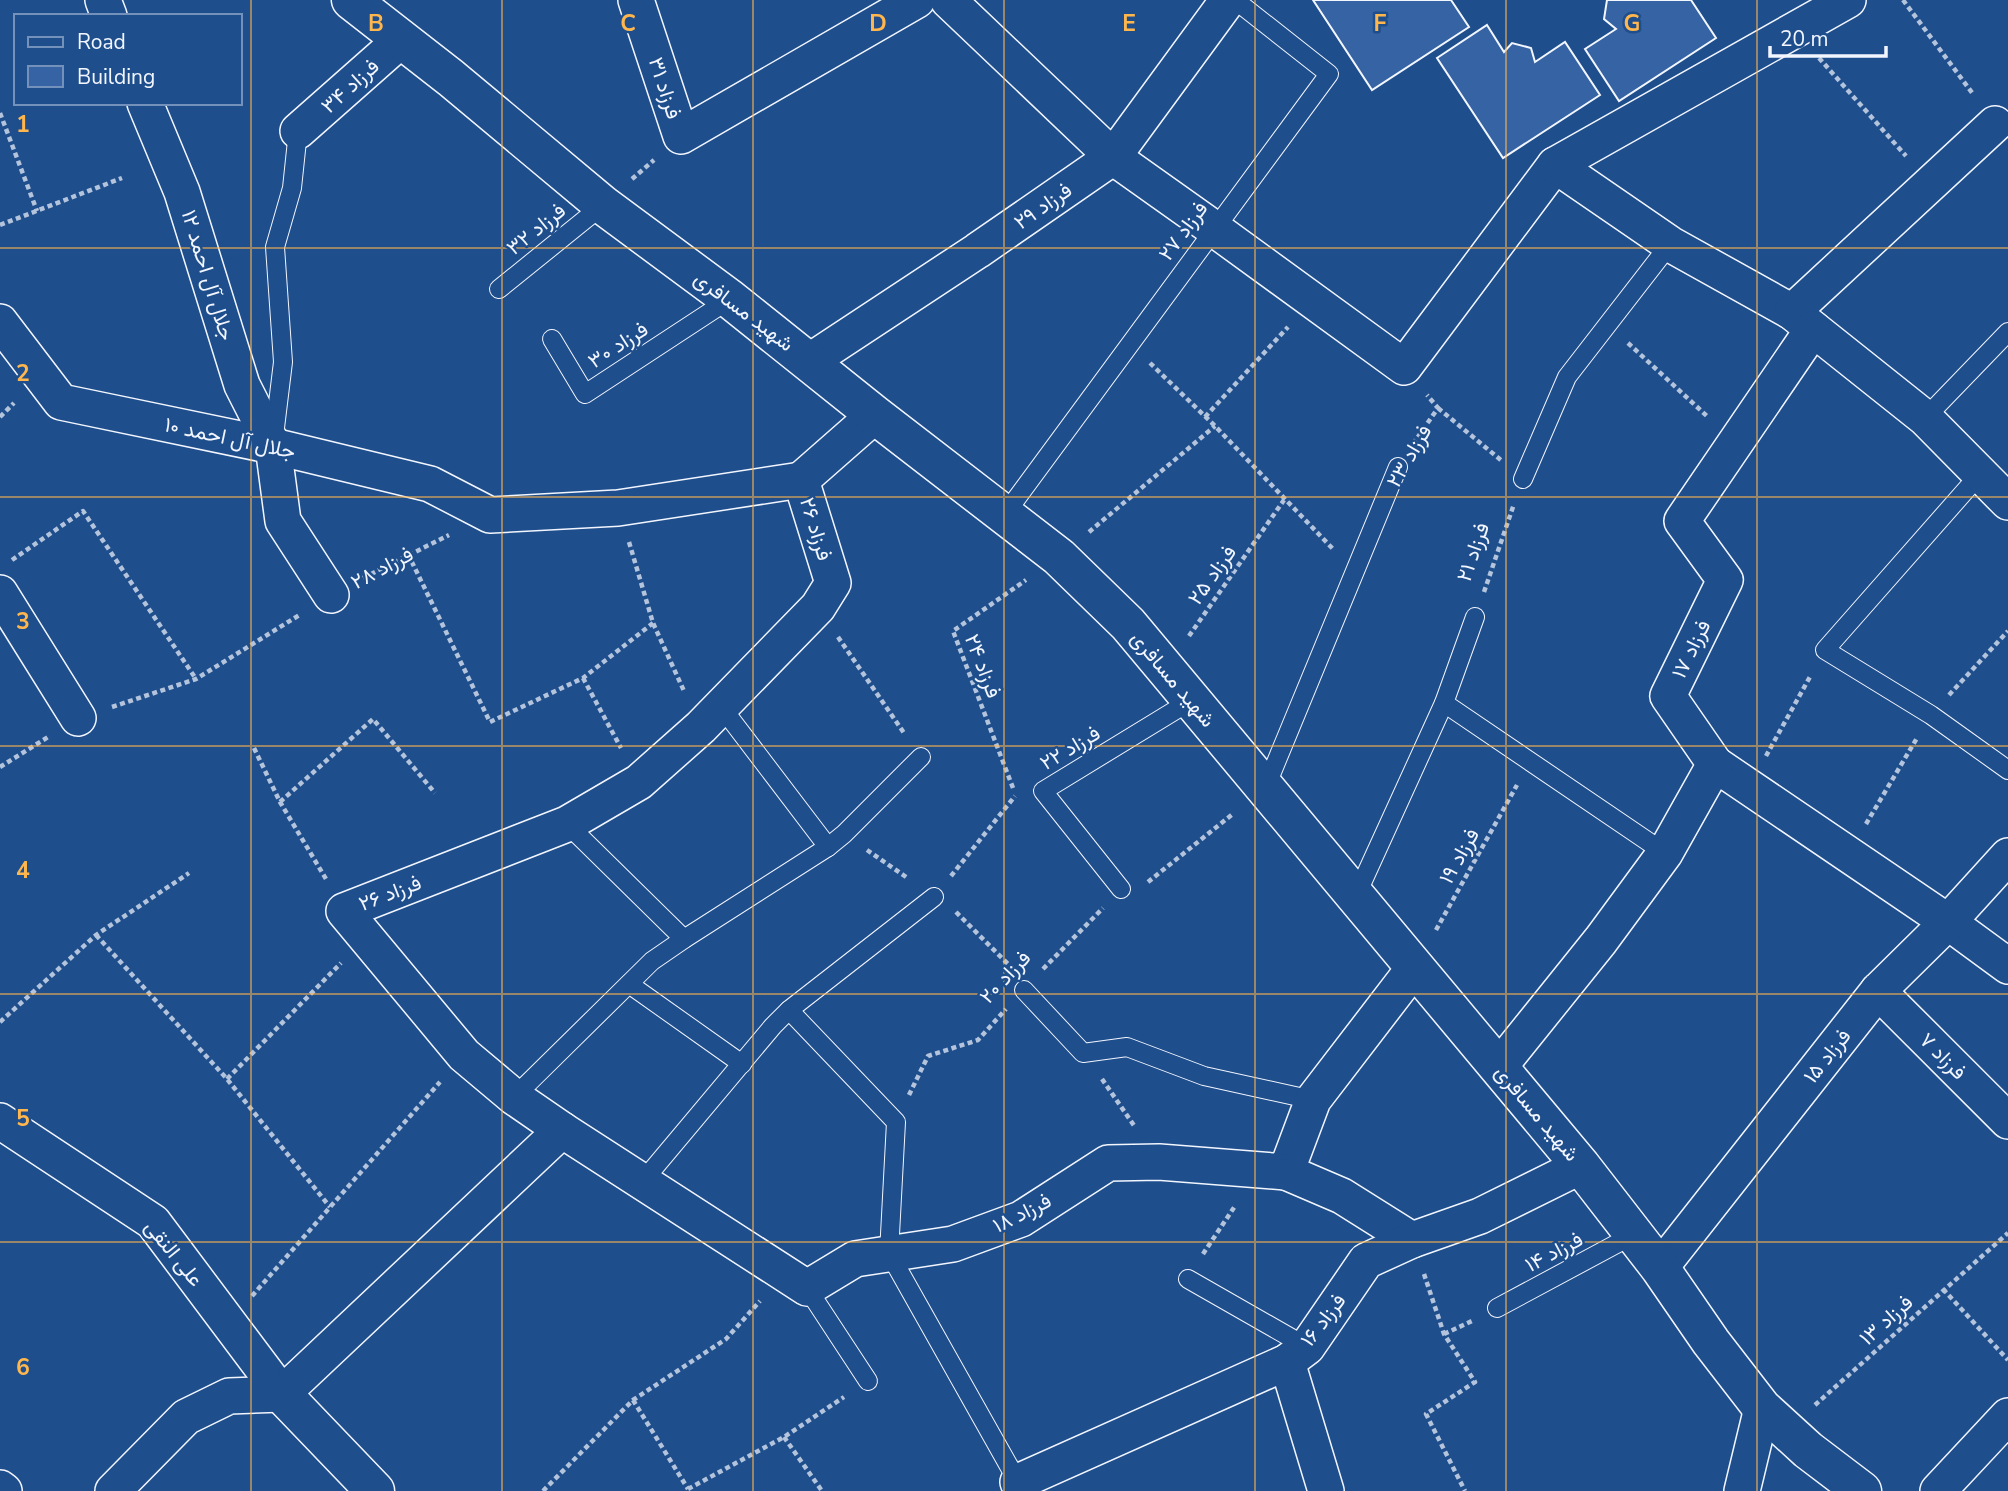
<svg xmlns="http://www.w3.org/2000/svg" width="2008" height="1491" viewBox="0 0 2008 1491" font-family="'Nunito Sans',Vazirmatn,sans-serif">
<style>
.building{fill:#3563a3;stroke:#f2f6ff;stroke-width:2}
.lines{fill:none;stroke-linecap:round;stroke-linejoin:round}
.service-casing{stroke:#f2f6ff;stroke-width:20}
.minor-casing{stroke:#f2f6ff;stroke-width:38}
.tertiary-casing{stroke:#f2f6ff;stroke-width:41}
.path{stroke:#b3c4dc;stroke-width:4.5;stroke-dasharray:5 3.5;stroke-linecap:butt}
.service{stroke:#1f4e8c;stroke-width:18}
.minor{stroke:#1f4e8c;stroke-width:35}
.tertiary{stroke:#1f4e8c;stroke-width:38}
.grid{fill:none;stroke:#ffb74d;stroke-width:2;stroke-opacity:0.55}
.labels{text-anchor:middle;stroke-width:5;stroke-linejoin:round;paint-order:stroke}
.street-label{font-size:21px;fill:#f2f6ff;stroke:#1f4e8c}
.grid-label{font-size:23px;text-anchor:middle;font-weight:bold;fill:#ffb74d;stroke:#1f4e8c;stroke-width:5;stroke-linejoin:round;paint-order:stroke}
</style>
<rect width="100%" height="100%" fill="#1f4e8c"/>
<g class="building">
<path d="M1313,0h138l18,27 -97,63z"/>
<path d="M1607,0h84l25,38 -97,63 -34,-52 31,-20 -12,-10z"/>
<path d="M1487,25l17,27 8,-9 19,5 4,14 30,-20 35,53 -97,63 -66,-100z"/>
</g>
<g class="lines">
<g class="service-casing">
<g id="service">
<path d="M499,289l104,-84"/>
<path d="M552,339l33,55 145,-95"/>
<path d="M1925,418l83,-86"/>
<path d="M274,436l9,-74 -8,-115 17,-59 6,-57"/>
<path d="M1980,474l-155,176 106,65 77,55"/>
<path d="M1523,479l44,-102 103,-133"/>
<path d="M1005,514l324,-440 -94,-74"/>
<path d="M1444,703l221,150"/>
<path d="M720,705l108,142"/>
<path d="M1265,789l133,-322"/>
<path d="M567,824l117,115"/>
<path d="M1121,889l-78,-98 149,-91"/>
<path d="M1356,896l88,-193 31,-86"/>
<path d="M629,984l113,80"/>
<path d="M1024,990l59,63 44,-6 77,29 109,24"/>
<path d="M789,1010l145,-113"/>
<path d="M514,1097l138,-136 32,-22 144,-92 16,-13 77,-77"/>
<path d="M643,1181l130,-155 16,-16 107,112 -7,131 129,229"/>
<path d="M1188,1279l119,68"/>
<path d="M807,1288l61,93"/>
<path d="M1497,1308l136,-73"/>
</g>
</g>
<g class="minor-casing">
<g id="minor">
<path d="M103,0l6,16"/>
<path d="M636,0l45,136 236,-136"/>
<path d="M948,0l165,157 100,71 191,139 151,-202 293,-165"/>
<path d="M145,103l37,89 60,193 31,61 10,75 48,74"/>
<path d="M298,131l103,-91"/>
<path d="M1555,165l115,79 122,68 133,106 83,84"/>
<path d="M1792,312l203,-188"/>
<path d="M0,322l61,80 212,44 157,38 60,31 128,-7 183,-28"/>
<path d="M810,361l167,-110 136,-94 115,-157"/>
<path d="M801,480l74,-65"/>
<path d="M0,593l78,125"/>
<path d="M1715,764l233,158 60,44"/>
<path d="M1878,991l130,130"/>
<path d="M1499,1067l102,-127 64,-87 50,-89 -47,-68 57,-116 -43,-59 131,-192"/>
<path d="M0,1121l153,101 129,172"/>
<path d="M562,1130l245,158 48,-29 98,-15 68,-25 87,-56 51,-1 127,10 27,-72 102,-133"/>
<path d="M1286,1172l56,24 70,44"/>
<path d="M1660,1268l218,-277 70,-69 60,-66"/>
<path d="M1287,1362l39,129"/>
<path d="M282,1394l280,-264 -48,-33 -50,-42 -120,-144 223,-87 72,-42 62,-55 117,-120 15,-24 -32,-103"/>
<path d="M1018,1482l269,-120 20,-15 59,-86 46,-21 68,-24 101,-50"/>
<path d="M0,1488l4,3"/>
<path d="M113,1491l73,-74 43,-21 53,-2"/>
<path d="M1742,1491l20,-83"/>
<path d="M1938,1491l70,-75"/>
</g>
</g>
<g class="tertiary-casing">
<g id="tertiary">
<path d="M351,0l100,78 152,127 127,94 145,116 184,142 69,67 453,542 79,102 51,74 51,66 46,42 54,41"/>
<path d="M282,1394l93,97"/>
</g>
</g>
<g class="path">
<path d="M1903,0l70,94"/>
<path d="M1819,58l87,98"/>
<path d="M0,113l37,98"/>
<path d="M632,179l22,-19"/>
<path d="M0,225l122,-47"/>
<path d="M1628,343l81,75"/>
<path d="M1150,363l65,63 118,123"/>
<path d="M1438,408l64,53"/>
<path d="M0,417l14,-14"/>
<path d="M1205,417l83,-90"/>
<path d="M1413,444l25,-36 -11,-13"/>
<path d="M1089,532l126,-106"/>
<path d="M629,542l24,81 31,68"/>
<path d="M408,554l82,168 93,-44 70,-55"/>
<path d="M12,560l71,-49 113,168"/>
<path d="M363,578l86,-43"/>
<path d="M1484,592l30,-88"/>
<path d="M1189,636l95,-136"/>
<path d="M838,637l66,96"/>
<path d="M583,678l38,70"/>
<path d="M1949,695l59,-64"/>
<path d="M112,707l84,-28 105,-65"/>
<path d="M254,748l26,54 46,77"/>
<path d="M1766,756l45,-81"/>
<path d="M0,767l48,-30"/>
<path d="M1013,788l-60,-157 73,-51"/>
<path d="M280,802l93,-83 62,74"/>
<path d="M1866,824l51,-86"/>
<path d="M867,850l42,29"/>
<path d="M951,876l64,-80"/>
<path d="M1148,882l86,-69"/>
<path d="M956,912l53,53"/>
<path d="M1436,930l81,-145"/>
<path d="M96,935l131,144 103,128"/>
<path d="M1043,969l60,-61"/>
<path d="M0,1022l96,-87 93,-62"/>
<path d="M227,1079l114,-116"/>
<path d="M1102,1079l33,48"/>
<path d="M909,1095l19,-39 50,-16 28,-31"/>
<path d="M1203,1254l32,-48"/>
<path d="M1424,1274l20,60 31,48 -49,32 39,77"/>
<path d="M1943,1289l65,71"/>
<path d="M252,1296l188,-214"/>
<path d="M1444,1334l28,-13"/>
<path d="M633,1400l55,89"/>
<path d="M1815,1405l193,-172"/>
<path d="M784,1437l38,54"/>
<path d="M688,1489l96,-52 60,-40"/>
<path d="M543,1491l90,-91 93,-61 34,-38"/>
</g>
<use href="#service" class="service"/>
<use href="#minor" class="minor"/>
<use href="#tertiary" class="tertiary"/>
</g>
<path class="grid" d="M251,0v1491M502,0v1491M753,0v1491M1004,0v1491M1255,0v1491M1506,0v1491M1757,0v1491M0,248h2008M0,497h2008M0,746h2008M0,994h2008M0,1242h2008"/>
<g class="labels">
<g class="street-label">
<text transform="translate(350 86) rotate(-42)" y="7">فرزاد ۳۴</text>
<text transform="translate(665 88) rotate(72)" y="7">فرزاد ۳۱</text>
<text transform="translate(1043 206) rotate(-35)" y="7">فرزاد ۲۹</text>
<text transform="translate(536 229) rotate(-39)" y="7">فرزاد ۳۲</text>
<text transform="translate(1183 231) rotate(-54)" y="7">فرزاد ۲۷</text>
<text transform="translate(208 275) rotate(73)" y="7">جلال آل احمد ۱۲</text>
<text transform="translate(744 311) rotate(37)" y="7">شهید مسافری</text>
<text transform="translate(618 345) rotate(-33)" y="7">فرزاد ۳۰</text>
<text transform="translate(230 438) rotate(12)" y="7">جلال آل احمد ۱۰</text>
<text transform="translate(1409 456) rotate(-60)" y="7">فرزاد ۲۳</text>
<text transform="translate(816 529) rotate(73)" y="7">فرزاد ۲۶</text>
<text transform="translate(1473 552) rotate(-71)" y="7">فرزاد ۲۱</text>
<text transform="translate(382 568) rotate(-28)" y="7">فرزاد ۲۸</text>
<text transform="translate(1212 575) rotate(-55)" y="7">فرزاد ۲۵</text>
<text transform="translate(1691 649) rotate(-64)" y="7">فرزاد ۱۷</text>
<text transform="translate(983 666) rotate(69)" y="7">فرزاد ۲۴</text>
<text transform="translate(1173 679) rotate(50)" y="7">شهید مسافری</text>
<text transform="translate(1070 748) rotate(-31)" y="7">فرزاد ۲۲</text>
<text transform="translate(1459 856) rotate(-61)" y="7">فرزاد ۱۹</text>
<text transform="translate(390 893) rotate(-21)" y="7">فرزاد ۲۶</text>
<text transform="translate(1005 977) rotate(-47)" y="7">فرزاد ۲۰</text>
<text transform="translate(1827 1056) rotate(-52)" y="7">فرزاد ۱۵</text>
<text transform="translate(1943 1056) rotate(45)" y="7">فرزاد ۷</text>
<text transform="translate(1537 1113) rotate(50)" y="7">شهید مسافری</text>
<text transform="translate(1022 1213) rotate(-27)" y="7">فرزاد ۱۸</text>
<text transform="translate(1554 1252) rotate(-28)" y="7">فرزاد ۱۴</text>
<text transform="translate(174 1253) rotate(51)" y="7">علی النقی</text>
<text transform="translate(1323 1320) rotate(-53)" y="7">فرزاد ۱۶</text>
<text transform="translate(1886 1320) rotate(-42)" y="7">فرزاد ۱۳</text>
</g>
</g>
<g class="grid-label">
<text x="376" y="31">B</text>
<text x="628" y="31">C</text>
<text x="878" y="31">D</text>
<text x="1129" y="31">E</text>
<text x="1380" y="31">F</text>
<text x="1632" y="31">G</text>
<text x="23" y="132">1</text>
<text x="23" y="381">2</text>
<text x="23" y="629">3</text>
<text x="23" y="878">4</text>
<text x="23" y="1126">5</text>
<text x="23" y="1375">6</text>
</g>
<rect x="14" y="14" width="228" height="91" fill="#1f4e8c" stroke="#7391ba" stroke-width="2"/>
<rect x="28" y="37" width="35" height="10" fill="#1f4e8c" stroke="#7391ba" stroke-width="2"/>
<text x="77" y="49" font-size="21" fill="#f2f6ff">Road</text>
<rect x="28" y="66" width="35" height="21" fill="#3563a3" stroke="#7391ba" stroke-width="2"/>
<text x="77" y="84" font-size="21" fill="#f2f6ff">Building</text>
<path d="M1770 46v10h116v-10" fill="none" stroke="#f2f6ff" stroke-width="3.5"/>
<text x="1780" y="46" font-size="21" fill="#f2f6ff" stroke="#1f4e8c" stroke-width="5" paint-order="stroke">20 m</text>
</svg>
